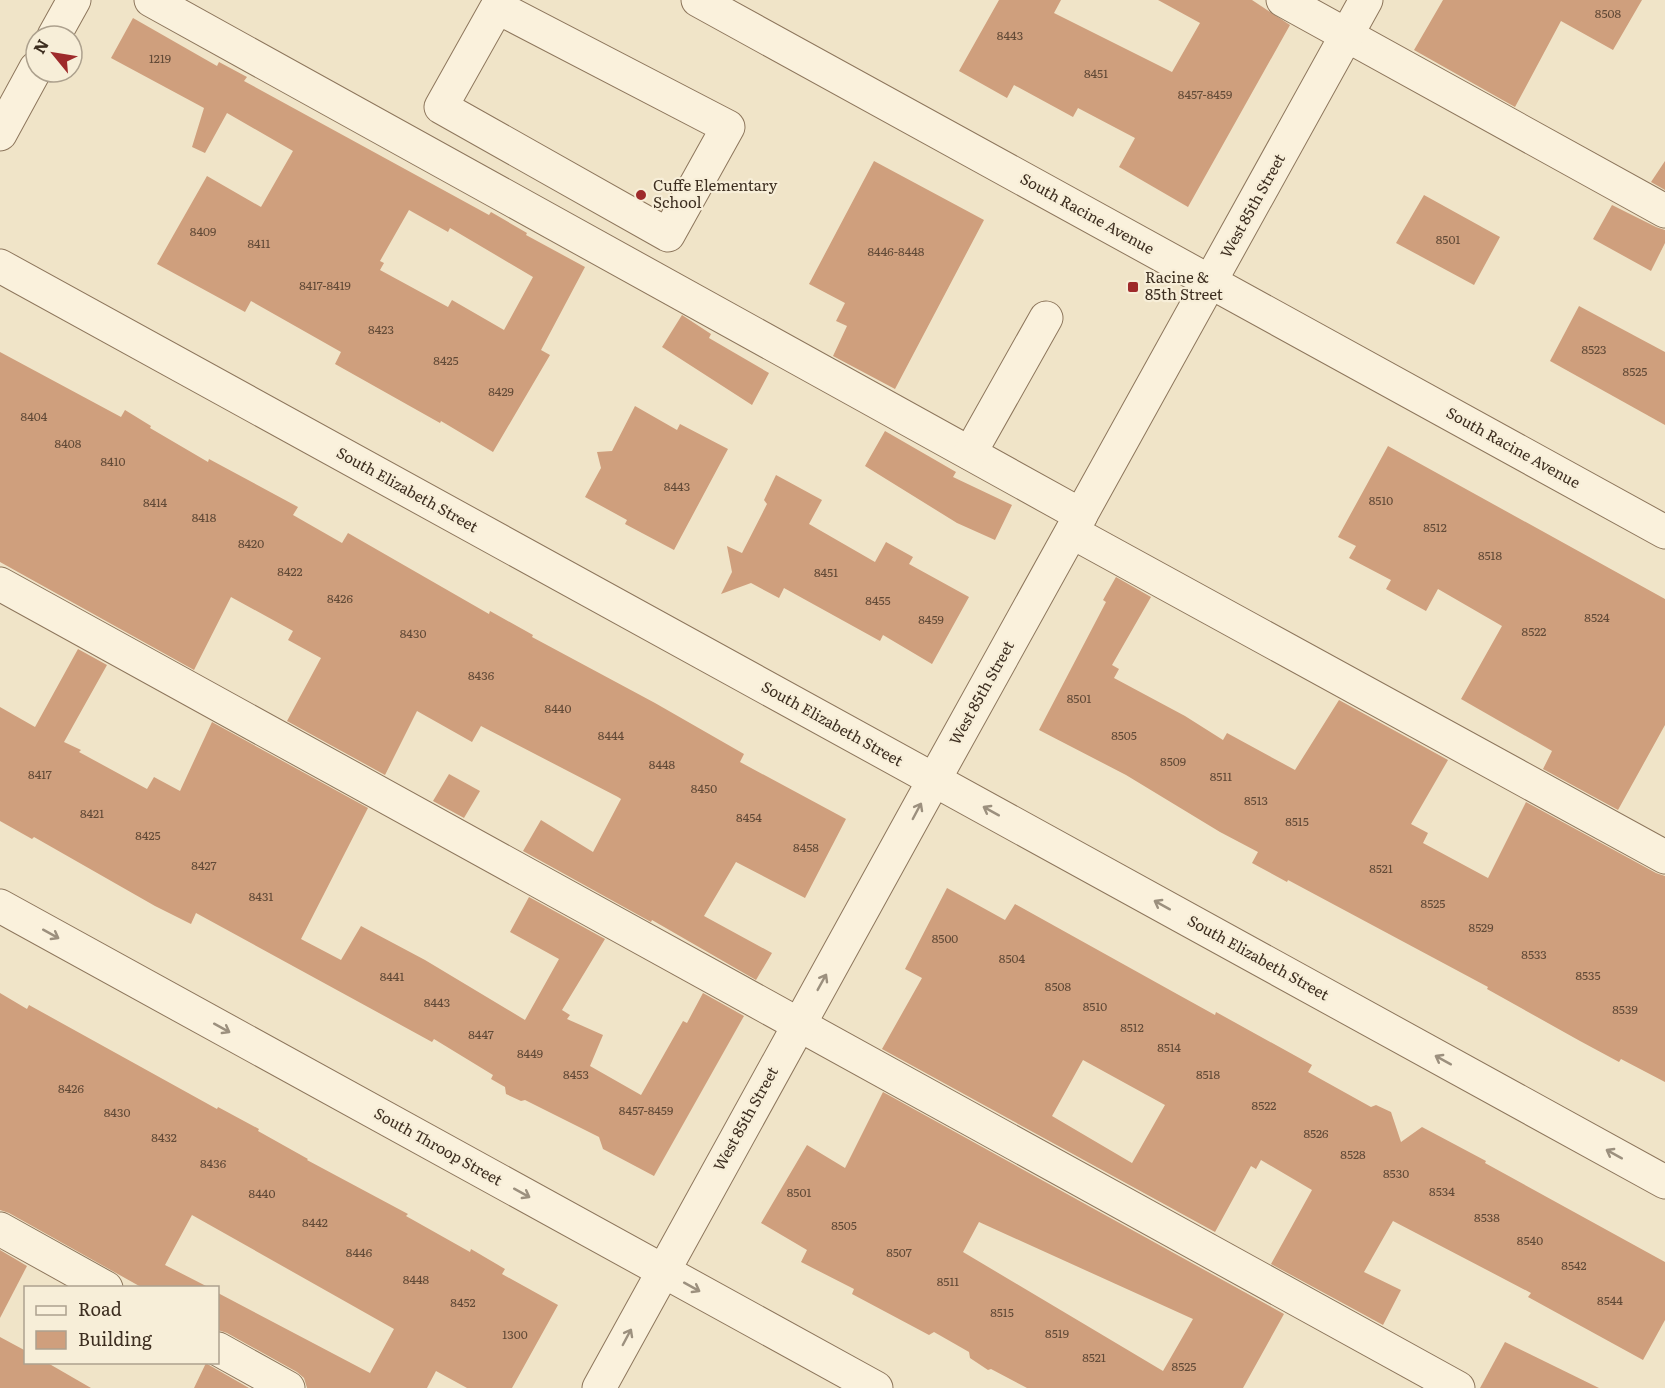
<svg xmlns="http://www.w3.org/2000/svg" width="1665" height="1388" viewBox="0 0 1665 1388" font-family="Literata,serif">
<style>
.building{fill:#cf9f7d;fill-rule:evenodd}
.lines{fill:none;stroke-linecap:round;stroke-linejoin:round}
.minor-casing{stroke:#8d765c;stroke-width:35}
.minor{stroke:#faf1dc;stroke-width:33}
.oneway{stroke:#9c907e}
.poi-dot{fill:#9e2a2b;stroke:#f7eed8;stroke-width:2}
.labels{text-anchor:middle;stroke-width:4.5;stroke-linejoin:round;paint-order:stroke}
.number-label{font-size:12px;fill:#624a37}
.poi-label{font-size:15px;fill:#3d2e20;stroke:#f7eed8;text-anchor:start}
.street-label{font-size:15px;fill:#3d2e20;stroke:#f7eed8}
</style>
<rect width="100%" height="100%" fill="#f0e4c8"/>
<g class="building">
<path d="M999,0h62l-7,13 118,59 28,-49 -42,-23h94l38,25 -102,182 -69,-40 16,-29 -57,-30 -5,9 -59,-32 -7,13 -48,-27z"/>
<path d="M1443,0h199l-29,50 -52,-29 -46,86 -101,-57z"/>
<path d="M133,18l84,48 2,-4 28,15 -3,4 245,134 2,-3 36,21 -1,2 59,32 -44,83 9,5 -57,97 -52,-31 -1,2 -105,-59 6,-12 -90,-51 -6,11 -88,-48 50,-88 54,31 32,-56 -66,-38 -22,40 -13,-6 12,-39 -93,-50zM409,210l39,22 2,-4 83,49 -29,53 -52,-30 -4,7 -68,-37 4,-7 -4,-2z"/>
<path d="M874,161l110,59 -89,169 -62,-33 14,-30 -11,-5 9,-18 -36,-19z"/>
<path d="M1665,161v29l-14,-8z"/>
<path d="M1424,195l76,42 -26,48 -78,-42z"/>
<path d="M1612,205l44,22 9,3v13l-14,28 -58,-32z"/>
<path d="M1579,306l86,46v73l-115,-64z"/>
<path d="M682,315l29,19 -2,4 60,35 -17,32 -90,-58z"/>
<path d="M0,352l121,65 4,-7 26,16 -1,2 58,34 1,-3 89,48 -5,8 49,28 6,-10 141,81 1,-3 43,24 -1,2 123,66 89,51 -4,8 106,57 -41,79 -69,-36 -32,54 68,37 -16,27 -104,-60 -1,2 -128,-71 18,-31 52,32 28,-53 -3,-2 -137,-71 -9,16 -55,-31 -32,64 -98,-54 34,-63 -33,-18 5,-9 -62,-34 -37,73 -194,-108z"/>
<path d="M635,406l42,24 3,-6 48,25 -54,101 -49,-26 2,-4 -42,-23 16,-29 -4,-16 15,-1z"/>
<path d="M885,431l71,41 -3,5 59,28 -17,35 -38,-17 -92,-57z"/>
<path d="M1388,446l277,153v126l-47,85 -75,-41 9,-18 -91,-52 41,-73 -64,-37 -12,22 -40,-22 5,-9 -42,-22 7,-12 -18,-9z"/>
<path d="M776,475l46,25 -13,24 66,38 11,-20 27,15 -4,7 60,33 -37,67 -49,-29 -3,6 -96,-53 -5,10 -28,-15 -30,11 11,-22 -5,-26 15,7 25,-49 -3,-4z"/>
<path d="M1116,577l35,20 -39,68 7,4 -5,9 71,38 38,24 4,-7 68,37 44,-70 109,60 -37,64 17,9 -5,10 65,35 38,-76 130,71 9,3v206l-44,-23 -2,3 -39,-21 -93,-52 1,-2 -200,-107 -1,2 -35,-19 6,-11 -38,-20 -94,-57 -87,-45 67,-128 -3,-2z"/>
<path d="M78,649l29,16 -43,77 17,8 -2,2 68,37 7,-12 26,14 32,-69 156,86 -67,131 40,21 20,-34 64,34 100,60 34,-61 -49,-27 19,-35 76,42 -43,71 8,5 -3,4 36,16 -13,31 51,29 42,-74 4,2 16,-30 41,23 -90,160 -51,-27 -4,-12 -74,-37 -4,1 -15,-7 -1,-7 -14,-8 2,-4 -59,-36 -2,3 -236,-129 -5,11 -36,-18 -121,-69 -2,2 -32,-18v-114l35,20z"/>
<path d="M449,774l31,17 -16,27 -31,-17z"/>
<path d="M947,888l58,32 10,-16 162,90 38,21 1,-3 96,53 -4,7 63,35 5,-2 15,7 10,30 21,-15 64,34 -1,2 180,99v58l-22,40 -115,-63 3,-4 -138,-72 -29,51 37,18 -18,35 -112,-61 41,-74 -51,-30 -5,9 -5,-3 -36,66 -333,-183 40,-71 -17,-9zM1083,1060l82,45 -33,58 -80,-47z"/>
<path d="M0,993l27,16 2,-4 188,104 1,-2 41,22 -1,2 50,28 -1,1 101,54 -2,2 64,36 1,-3 34,20 -3,5 56,31 -46,83h-45l-31,-17 -9,17h-120l-3,-10 -7,-6 -70,-39 -9,-3v-37l152,80 24,-44 -202,-114 -27,50 43,22h-67l-132,-74 -9,-3z"/>
<path d="M883,1092l401,222 -41,74h-216l-36,-19 -3,1 -18,-12 -1,-6 -35,-20 -5,3 -77,-41 2,-5 -53,-27 6,-12 -46,-27 46,-78 38,23zM979,1222l214,97 -30,52 -200,-119z"/>
<path d="M0,1250l27,16 -27,52z"/>
<path d="M0,1337l26,14v11h20l45,26h-91z"/>
<path d="M1505,1342l94,46h-119z"/>
<path d="M206,1363l3,2 40,23h-55z"/>
</g>
<g class="lines">
<g class="minor-casing">
<g id="minor">
<path d="M151,0l930,515"/>
<path d="M698,0l967,532"/>
<path d="M1283,0l382,211"/>
<path d="M497,7l231,120 -60,108 -227,-128 60,-107"/>
<path d="M54,36l20,-36"/>
<path d="M0,134l36,-66"/>
<path d="M0,266l1665,916"/>
<path d="M970,453l76,-135"/>
<path d="M1072,532l593,325"/>
<path d="M0,584l1458,804"/>
<path d="M0,906l876,482"/>
<path d="M0,1229l106,59"/>
<path d="M218,1349l70,39"/>
<path d="M599,1388l335,-608 432,-780"/>
</g>
</g>
<use href="#minor" class="minor"/>
</g>
<defs><path id="oneway-shaft" d="M-6 0H5M1.5-3L5.5 0L1.5 3" fill="none" stroke-width="1.6" stroke-linecap="round" stroke-linejoin="round" transform="scale(1.5)"/></defs>
<g class="oneway">
<use href="#oneway-shaft" transform="translate(917 811) rotate(-62)"/>
<use href="#oneway-shaft" transform="translate(991 811) rotate(-151)"/>
<use href="#oneway-shaft" transform="translate(1162 905) rotate(-151)"/>
<use href="#oneway-shaft" transform="translate(51 934) rotate(29)"/>
<use href="#oneway-shaft" transform="translate(822 982) rotate(-61)"/>
<use href="#oneway-shaft" transform="translate(222 1028) rotate(29)"/>
<use href="#oneway-shaft" transform="translate(1443 1060) rotate(-151)"/>
<use href="#oneway-shaft" transform="translate(1614 1154) rotate(-151)"/>
<use href="#oneway-shaft" transform="translate(522 1193) rotate(29)"/>
<use href="#oneway-shaft" transform="translate(692 1287) rotate(29)"/>
<use href="#oneway-shaft" transform="translate(627 1337) rotate(-62)"/>
</g>
<g class="poi-dot">
<circle cx="641" cy="195" r="6"/>
<rect x="1127" y="281" width="12" height="12" rx="3"/>
</g>
<g class="labels">
<g class="number-label">
<text x="1608" y="18">8508</text>
<text x="1010" y="40">8443</text>
<text x="160" y="63">1219</text>
<text x="1096" y="78">8451</text>
<text x="1205" y="99">8457-8459</text>
<text x="203" y="236">8409</text>
<text x="1448" y="244">8501</text>
<text x="259" y="248">8411</text>
<text x="896" y="256">8446-8448</text>
<text x="325" y="290">8417-8419</text>
<text x="381" y="334">8423</text>
<text x="1594" y="354">8523</text>
<text x="446" y="365">8425</text>
<text x="1635" y="376">8525</text>
<text x="501" y="396">8429</text>
<text x="34" y="421">8404</text>
<text x="68" y="448">8408</text>
<text x="113" y="466">8410</text>
<text x="677" y="491">8443</text>
<text x="1381" y="505">8510</text>
<text x="155" y="507">8414</text>
<text x="204" y="522">8418</text>
<text x="1435" y="532">8512</text>
<text x="251" y="548">8420</text>
<text x="1490" y="560">8518</text>
<text x="290" y="576">8422</text>
<text x="826" y="577">8451</text>
<text x="340" y="603">8426</text>
<text x="878" y="605">8455</text>
<text x="1597" y="622">8524</text>
<text x="931" y="624">8459</text>
<text x="1534" y="636">8522</text>
<text x="413" y="638">8430</text>
<text x="481" y="680">8436</text>
<text x="1079" y="703">8501</text>
<text x="558" y="713">8440</text>
<text x="611" y="740">8444</text>
<text x="1124" y="740">8505</text>
<text x="1173" y="766">8509</text>
<text x="662" y="769">8448</text>
<text x="40" y="779">8417</text>
<text x="1221" y="781">8511</text>
<text x="704" y="793">8450</text>
<text x="1256" y="805">8513</text>
<text x="92" y="818">8421</text>
<text x="749" y="822">8454</text>
<text x="1297" y="826">8515</text>
<text x="148" y="840">8425</text>
<text x="806" y="852">8458</text>
<text x="204" y="870">8427</text>
<text x="1381" y="873">8521</text>
<text x="261" y="901">8431</text>
<text x="1433" y="908">8525</text>
<text x="1481" y="932">8529</text>
<text x="945" y="943">8500</text>
<text x="1534" y="959">8533</text>
<text x="1012" y="963">8504</text>
<text x="1588" y="980">8535</text>
<text x="392" y="981">8441</text>
<text x="1058" y="991">8508</text>
<text x="437" y="1007">8443</text>
<text x="1095" y="1011">8510</text>
<text x="1625" y="1014">8539</text>
<text x="1132" y="1032">8512</text>
<text x="481" y="1039">8447</text>
<text x="1169" y="1052">8514</text>
<text x="530" y="1058">8449</text>
<text x="576" y="1079">8453</text>
<text x="1208" y="1079">8518</text>
<text x="71" y="1093">8426</text>
<text x="1264" y="1110">8522</text>
<text x="646" y="1115">8457-8459</text>
<text x="117" y="1117">8430</text>
<text x="1316" y="1138">8526</text>
<text x="164" y="1142">8432</text>
<text x="1353" y="1159">8528</text>
<text x="213" y="1168">8436</text>
<text x="1396" y="1178">8530</text>
<text x="1442" y="1196">8534</text>
<text x="799" y="1197">8501</text>
<text x="262" y="1198">8440</text>
<text x="1487" y="1222">8538</text>
<text x="315" y="1227">8442</text>
<text x="844" y="1230">8505</text>
<text x="1530" y="1245">8540</text>
<text x="359" y="1257">8446</text>
<text x="899" y="1257">8507</text>
<text x="1574" y="1270">8542</text>
<text x="416" y="1284">8448</text>
<text x="948" y="1286">8511</text>
<text x="1610" y="1305">8544</text>
<text x="463" y="1307">8452</text>
<text x="1002" y="1317">8515</text>
<text x="1057" y="1338">8519</text>
<text x="515" y="1339">1300</text>
<text x="1094" y="1362">8521</text>
<text x="1184" y="1371">8525</text>
</g>
<g class="poi-label">
<text x="653" y="191">Cuffe Elementary<tspan x="653" dy="17">School</tspan></text>
<text x="1145" y="283">Racine &amp;<tspan x="1145" dy="17">85th Street</tspan></text>
</g>
<g class="street-label">
<text transform="translate(1253 206) rotate(-61)" y="5">West 85th Street</text>
<text transform="translate(1087 214) rotate(29)" y="5">South Racine Avenue</text>
<text transform="translate(1513 448) rotate(29)" y="5">South Racine Avenue</text>
<text transform="translate(407 490) rotate(29)" y="5">South Elizabeth Street</text>
<text transform="translate(982 693) rotate(-61)" y="5">West 85th Street</text>
<text transform="translate(832 724) rotate(29)" y="5">South Elizabeth Street</text>
<text transform="translate(1258 958) rotate(29)" y="5">South Elizabeth Street</text>
<text transform="translate(746 1119) rotate(-61)" y="5">West 85th Street</text>
<text transform="translate(438 1147) rotate(29)" y="5">South Throop Street</text>
</g>
</g>
<rect x="24" y="1286" width="195" height="78" fill="#f7eed8" stroke="#ada18e" stroke-width="1.5"/>
<rect x="36" y="1306" width="30" height="9" fill="#faf1dc" stroke="#ada18e" stroke-width="1.5"/>
<text x="78" y="1316" font-size="18" fill="#3d2e20">Road</text>
<rect x="36" y="1331" width="30" height="18" fill="#cf9f7d" stroke="#ada18e" stroke-width="1.5"/>
<text x="78" y="1346" font-size="18" fill="#3d2e20">Building</text>
<g transform="translate(54 54) rotate(300)"><circle r="28" fill="#f7eed8" stroke="#ada18e" stroke-width="1.5"/>
<path d="M0-4.5L10 22L0 15L-10 22Z" fill="#9e2a2b"/>
<text y="-9" font-size="16" font-weight="bold" text-anchor="middle" fill="#3d2e20">N</text>
</g>
</svg>
